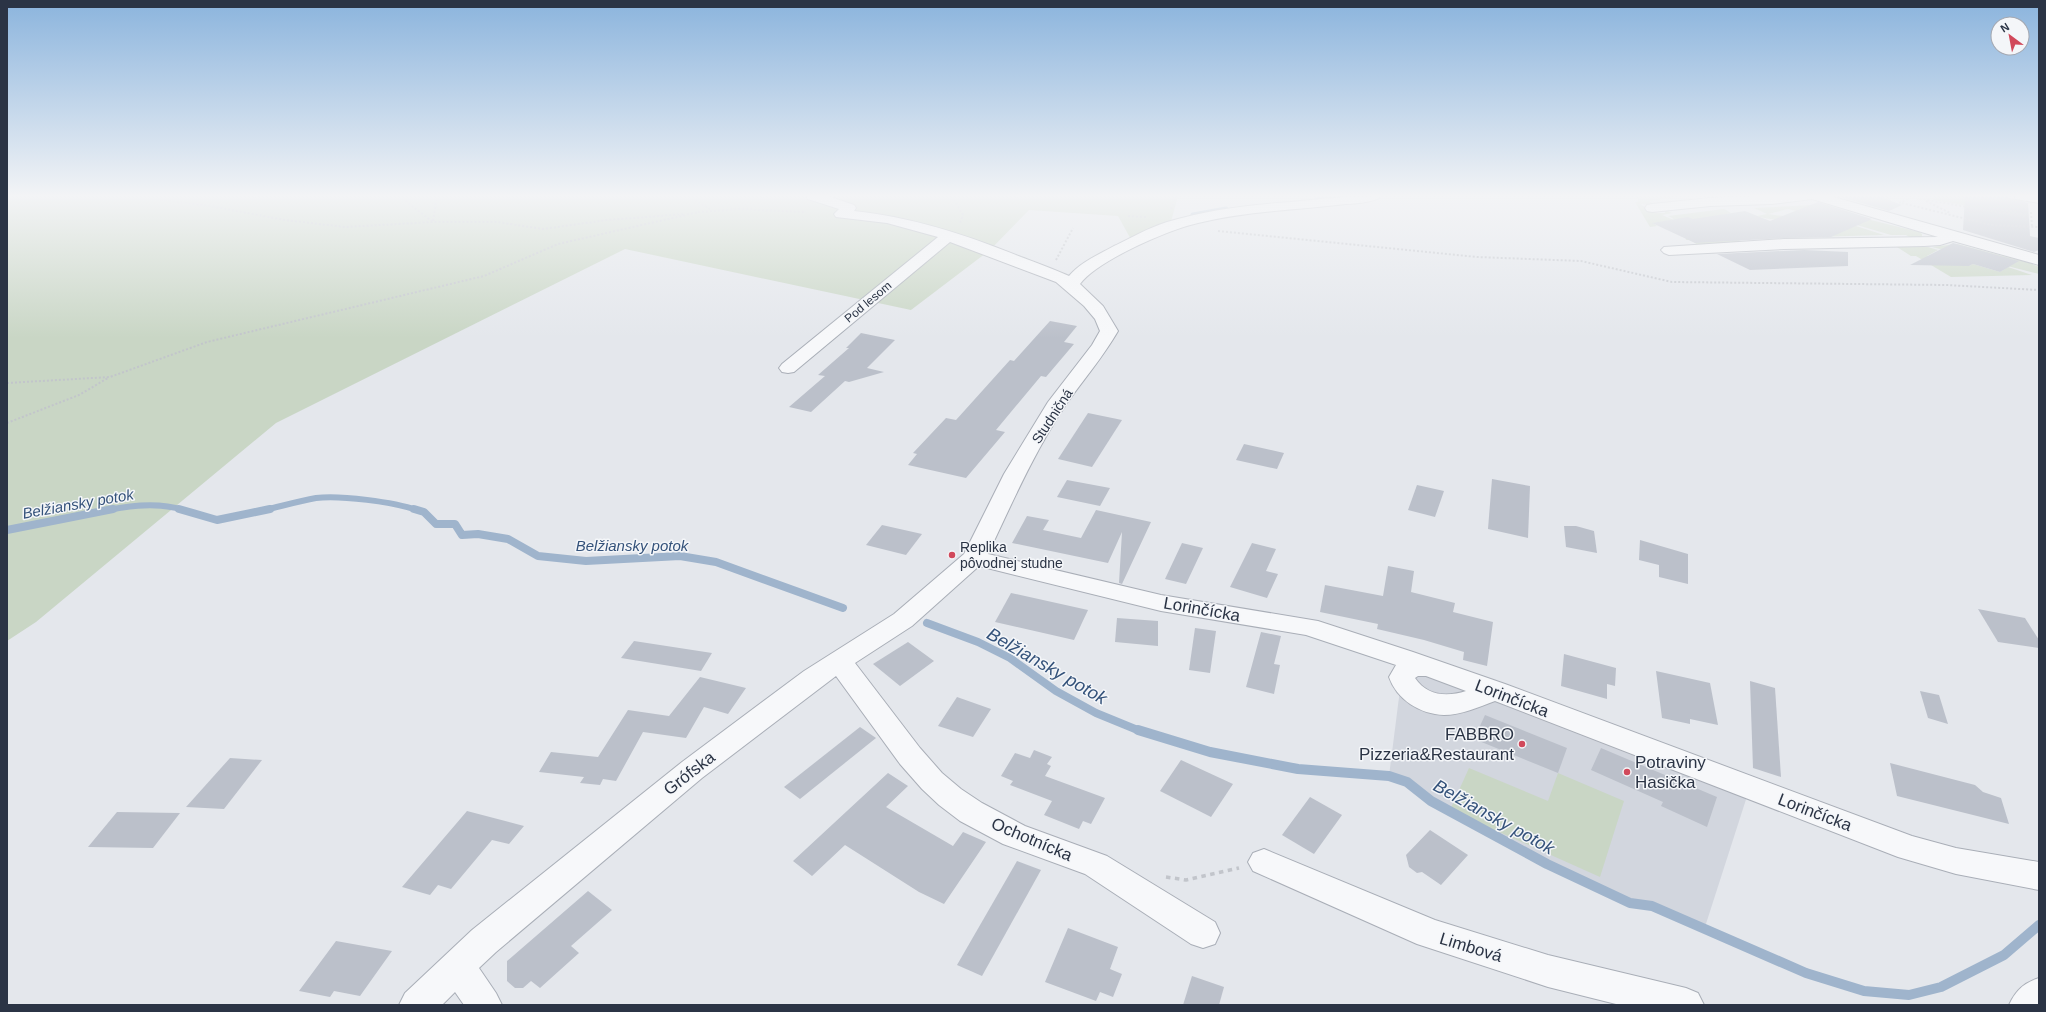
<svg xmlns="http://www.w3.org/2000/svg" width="2046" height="1012" viewBox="0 0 2046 1012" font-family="Arial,sans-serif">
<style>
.built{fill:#d2d6de}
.green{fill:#c9d6c5}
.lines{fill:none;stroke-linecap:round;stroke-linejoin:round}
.stream-far3{stroke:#9fb4cc;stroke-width:5}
.stream-far2{stroke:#9fb4cc;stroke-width:6}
.stream-far1{stroke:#9fb4cc;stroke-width:8}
.stream{stroke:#9fb4cc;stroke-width:10}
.building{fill:#bbc0ca}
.minor-casing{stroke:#a9aeb7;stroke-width:2}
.path-far1{stroke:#c2c5cb;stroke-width:2;stroke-dasharray:2 2;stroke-linecap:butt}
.path{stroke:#c2c5cb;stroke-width:3.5;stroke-dasharray:4.5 4.5;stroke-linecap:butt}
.minor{fill:#f7f8fa;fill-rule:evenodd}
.poi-dot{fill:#d1495b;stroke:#f4f6f9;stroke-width:1.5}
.labels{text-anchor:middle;stroke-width:3;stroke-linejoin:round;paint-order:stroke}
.far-street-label{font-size:12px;fill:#2b3445;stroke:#f4f6f9}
.street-label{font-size:14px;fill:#2b3445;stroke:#f4f6f9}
.poi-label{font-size:14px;fill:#2b3445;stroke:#f4f6f9;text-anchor:start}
.water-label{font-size:15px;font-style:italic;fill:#34527a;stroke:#f4f6f9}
.near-street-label{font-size:17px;fill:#2b3445;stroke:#f4f6f9}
.near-poi-label{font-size:17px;fill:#2b3445;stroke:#f4f6f9;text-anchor:end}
.near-water-label{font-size:18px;font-style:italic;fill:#34527a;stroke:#f4f6f9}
</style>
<rect width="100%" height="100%" fill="#e4e7ec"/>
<path class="built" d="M1404,658l346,129 -46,143 -157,-66 -158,-88z"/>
<g class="green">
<path d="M7,196h1171l-8,29 -37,18 -15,-27 -89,-6 -39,40 -79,60 -286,-61 -349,174 -240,199 -29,19z"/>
<path d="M1683,196l-34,5 6,4 -15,-1 16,9h9v-3l7,3 -10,2 14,6 -23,2 4,3 -7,1 -15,-25h3v-3l-4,-2z"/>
<path d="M1931,196h34v6l34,6v3l-66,-11z"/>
<path d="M1811,205l108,27 3,2v4l-10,1 -6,-4h-15l-41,-12 -62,-14 -20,5 88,12 28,9 -147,4 7,4 -45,3 -8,-6h-5c-1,-10 -8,-20 -18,-24l56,-7 7,4 -19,4 74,6c-10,-5 -19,-3 -29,-7l10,-2 -13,-6z"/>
<path d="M1957,244l73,19 9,4v7l-107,-27z"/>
<path d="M1897,247h31l10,3 -11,6 20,6 4,-2 18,6 4,-2 27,8 8,-5 24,8 -81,2 -35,-21h-5z"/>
<path d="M1469,768l79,33 10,-28 66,28 -24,76 -150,-67z"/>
</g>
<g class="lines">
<g class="stream-far3">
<path d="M1316,200l28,-4"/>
<path d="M1193,215l33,-6"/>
</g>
<g class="stream-far2">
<path d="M108,510c24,-5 51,-8 75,0"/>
<path d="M265,510c17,-4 34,-9 51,-12 24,-3 78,4 101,12"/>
</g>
<g class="stream-far1">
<path d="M179,509l38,11 53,-11"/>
<path d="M414,509l10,3 12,12h19l7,11 16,-1 30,5 30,17 48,5 94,-5 36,6 127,46"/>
<path d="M7,530l106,-21"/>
<path d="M927,623l51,19 32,16 46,33 40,22 44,18"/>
</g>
<path class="stream" d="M1138,730l72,22 88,17 91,7 18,6 24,19 116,63 83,39 22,3 154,67 58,18 45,4 32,-8 63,-32 35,-30"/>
</g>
<g class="building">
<path d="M1837,196h42l23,9 -13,6z"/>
<path d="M1965,196h38l25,7 2,33 9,2v12l-5,2 -71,-22z"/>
<path d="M1818,202l54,17 -41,18 -47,1 -89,5 -43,-20 36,-6 5,2 52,-8 25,10z"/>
<path d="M1953,243l66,18 -19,11 -27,-8 -4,2 -59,-1z"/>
<path d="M1804,250l44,2v14l-98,4 -33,-16z"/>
<path d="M1050,321l27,5 -13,16 10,2 -28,33 -5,-1 -45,54 9,2 -39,46 -58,-13 9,-11 -4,-1 33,-35 10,2 54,-60 4,1z"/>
<path d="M861,333l34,7 -28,28 17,4 -35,10 -4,-1 -34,31 -22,-5 36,-31 -7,-1 31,-27h-3z"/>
<path d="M1088,413l34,7 -30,47 -34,-8z"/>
<path d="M1244,444l40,9 -7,16 -41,-9z"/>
<path d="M1492,479l38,7 -2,52 -40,-9z"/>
<path d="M1067,480l43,8 -10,18 -43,-9z"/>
<path d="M1417,485l27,6 -9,26 -27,-7z"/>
<path d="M1096,510l55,12 -29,62 -3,-1 3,-51 -14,31 -96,-20 15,-27 22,4 -6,10 38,8z"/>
<path d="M882,525l40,9 -16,21 -40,-10z"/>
<path d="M1564,526h12l18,5 3,22 -31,-6z"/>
<path d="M1640,540l48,14v30l-29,-7v-12l-20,-5z"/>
<path d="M1182,543l21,5 -17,36 -21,-5z"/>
<path d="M1252,543l24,6 -10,22 12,3 -11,24 -37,-11z"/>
<path d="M1388,566l26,5 -3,21 44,11 -2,9 40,10 -6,44 -24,-6 1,-8 -40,-12 -47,-11 1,-5 -58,-12 5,-27 58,11z"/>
<path d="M1011,593l77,17 -14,30 -79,-18z"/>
<path d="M1978,609l47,9 14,22v8l-41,-6z"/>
<path d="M1117,618l41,3v25l-43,-4z"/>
<path d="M1195,628l21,3 -6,42 -21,-3z"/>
<path d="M1261,632l20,4 -7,28 6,1 -6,29 -28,-7z"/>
<path d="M634,641l78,12 -11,18 -80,-13z"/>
<path d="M908,642l26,19 -34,25 -27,-22z"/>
<path d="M1564,654l52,14 -1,18 -8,-2v15l-46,-13z"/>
<path d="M1656,671l54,12 8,42 -28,-6v5l-28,-6z"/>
<path d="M700,677l46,11 -18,26 -24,-7 -18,31 -43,-6 -27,49 -13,-2 -3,6 -20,-2 4,-6 -45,-5 12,-20 47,5 30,-47 41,6z"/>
<path d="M1750,681l25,7 6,89 -28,-9z"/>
<path d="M1920,691l19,4 9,29 -20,-6z"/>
<path d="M957,697l34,12 -18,28 -35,-11z"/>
<path d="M1485,715l82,33 -9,25 -84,-34z"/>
<path d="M860,727l16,11 -76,61 -16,-12z"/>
<path d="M1601,748l116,49 -10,30 -46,-21 2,-4 -72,-32z"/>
<path d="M1034,750l18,7 -5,7 4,2 -6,10 60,22 -14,26 -8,-3 -4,8 -35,-14 8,-14 -42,-16 3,-4 -12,-5 14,-23 15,5z"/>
<path d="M230,758l32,2 -38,49 -38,-2z"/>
<path d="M1181,760l52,24 -22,33 -51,-26z"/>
<path d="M1890,763l85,22 8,7 18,6 8,26 -112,-28z"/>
<path d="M888,773l20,13 -22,21 67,39 10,-14 23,10 -42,62 -25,-12 -74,-47 -33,31 -19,-15z"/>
<path d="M1310,797l32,18 -28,39 -32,-19z"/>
<path d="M467,811l57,15 -15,18 -17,-4 -41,49 -13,-4 -8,10 -28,-8z"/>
<path d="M117,812l63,1 -27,35 -65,-1z"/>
<path d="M1430,830l38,25 -27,30 -19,-13 -5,1 -8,-6 -3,-12z"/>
<path d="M1017,861l24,9 -59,106 -25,-11z"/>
<path d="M588,891l24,19 -41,36 8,7 -39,35 -9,-7 -8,7h-8l-8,-7v-20z"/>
<path d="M1068,928l50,19 -8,22 12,5 -9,23 -13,-5 -4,9 -51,-19z"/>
<path d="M336,941l56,10 -32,45 -26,-5 -4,6 -31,-6z"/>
<path d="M1192,976l32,11 -5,18h-36z"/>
</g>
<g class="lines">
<g class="minor-casing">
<g id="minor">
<path d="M806,196h22l26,9 2,3 -2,3c58,6 113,24 167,46 16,6 33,12 48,19 12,-14 29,-21 45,-30 17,-8 34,-18 53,-24 40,-12 81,-17 123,-20 30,-3 60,-6 91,-6 -4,6 -28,8 -35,8 -49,6 -100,7 -148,19 -30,7 -100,37 -118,61l23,22 15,25c-15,26 -34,48 -51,72 -32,47 -55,100 -79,151l173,41 157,26 95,31 92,32 407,152 44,12 83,14v28l-83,-16 -58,-17 -403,-156c-16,6 -34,14 -51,14 -24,-1 -47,-15 -55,-38l7,-12 -90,-30 -145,-24 -182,-45 -67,60 -57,37 65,85 22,25 19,16 21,14 43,23 82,30 108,66 5,11 -5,11 -12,4 -12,-4 -106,-70 -82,-30 -43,-23 -21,-16 -17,-16 -22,-25 -64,-88 -134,102 -206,174 -17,16 17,25 6,12h-38l-9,-13 -13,13h-43l6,-12 67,-63 210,-168 122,-91 90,-57 70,-60 40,-80 44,-72 44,-57 8,-14 -5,-12 -11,-13 -28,-24 -106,-40 -156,130 -6,1 -6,-1 -3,-4 3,-4 156,-127 -51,-14 -51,-6 -2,-3 5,-5 -31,-10zM1418,676h8l40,15c-19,6 -39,5 -51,-13z"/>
<path d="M1756,196h74l209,59v10l-86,-24 -13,4 -16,1 -140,3 -115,6 -5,-2 -3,-3 3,-3 120,-8 154,-2 -126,-38 -41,5 -61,2 -58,6 -5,-1 -2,-3 2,-3 5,-1 58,-6z"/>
<path d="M2014,196h25v7l-23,-4z"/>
<path d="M1264,849l171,71 113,35 138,33 12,5 6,12h-84l-72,-18 -131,-43 -164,-73 -5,-9 5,-9z"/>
<path d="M2039,978v27h-30c7,-15 15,-22 30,-27z"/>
</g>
</g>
<g class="path-far1">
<path d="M133,196l77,10 75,14 60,7 88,-5h64l46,7 64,-9 78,-6"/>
<path d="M399,196l34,26 4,-26"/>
<path d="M688,196l22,13"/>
<path d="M952,196l11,19 -3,8"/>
<path d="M1882,196l8,3"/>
<path d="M1904,196l121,21v-2l-22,-3v-2l13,2"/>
<path d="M866,200l7,-4"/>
<path d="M1926,201l24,12"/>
<path d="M1899,203l11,-5"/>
<path d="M1902,203l89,22 48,2"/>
<path d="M1171,209l5,-13"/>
<path d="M698,212l40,-3 68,3"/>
<path d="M2031,212l1,14"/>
<path d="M1128,216l19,1"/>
<path d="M1218,231l259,26 104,4 91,21 274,3 93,5"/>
<path d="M1056,260l17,-32"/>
<path d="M7,383l103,-6 97,-35 277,-66 74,-32 141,-32"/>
<path d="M7,423l72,-28 29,-17"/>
</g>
<path class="path" d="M1166,877l20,3 53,-12"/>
<use href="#minor" class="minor"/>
</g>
<linearGradient id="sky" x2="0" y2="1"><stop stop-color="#8bb4dd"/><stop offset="0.58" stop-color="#f3f4f6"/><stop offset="1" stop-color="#f3f4f6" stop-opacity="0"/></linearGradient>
<rect width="2046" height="338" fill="url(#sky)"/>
<g class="poi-dot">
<circle cx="952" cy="555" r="4"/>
<circle cx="1522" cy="744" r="4"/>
<circle cx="1627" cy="772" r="4"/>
</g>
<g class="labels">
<g class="far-street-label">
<text transform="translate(868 302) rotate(-40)" y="4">Pod lesom</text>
</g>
<g class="street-label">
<text transform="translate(1052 416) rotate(-57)" y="5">Studničná</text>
</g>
<g class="poi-label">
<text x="960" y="552">Replika<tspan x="960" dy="16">pôvodnej studne</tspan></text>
</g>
<g class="water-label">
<text transform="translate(78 504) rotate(-10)" y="5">Belžiansky potok</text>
<text x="632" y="551">Belžiansky potok</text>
</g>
<g class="near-street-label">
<text transform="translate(1202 609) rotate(10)" y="6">Lorinčícka</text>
<text transform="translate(1512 698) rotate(21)" y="6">Lorinčícka</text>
<text transform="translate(689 773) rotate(-38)" y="6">Grófska</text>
<text transform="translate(1815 812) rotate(21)" y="6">Lorinčícka</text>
<text transform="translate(1032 839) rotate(23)" y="6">Ochotnícka</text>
<text transform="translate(1471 947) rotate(17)" y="6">Limbová</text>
</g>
<g class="near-poi-label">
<text x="1514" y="740">FABBRO<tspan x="1514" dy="20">Pizzeria&amp;Restaurant</tspan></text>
<text x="1635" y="768" text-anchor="start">Potraviny<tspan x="1635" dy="20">Hasička</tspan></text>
</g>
<g class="near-water-label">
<text transform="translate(1047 666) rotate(30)" y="6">Belžiansky potok</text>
<text transform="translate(1494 817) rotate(29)" y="6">Belžiansky potok</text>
</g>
</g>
<rect width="2046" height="1012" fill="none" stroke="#2b3445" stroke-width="16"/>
<g transform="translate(2010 36) rotate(328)"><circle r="19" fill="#f4f6f9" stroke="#a4a8b1"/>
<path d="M0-3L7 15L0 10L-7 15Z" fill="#d1495b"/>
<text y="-6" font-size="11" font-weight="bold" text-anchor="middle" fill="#2b3445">N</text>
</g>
</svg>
